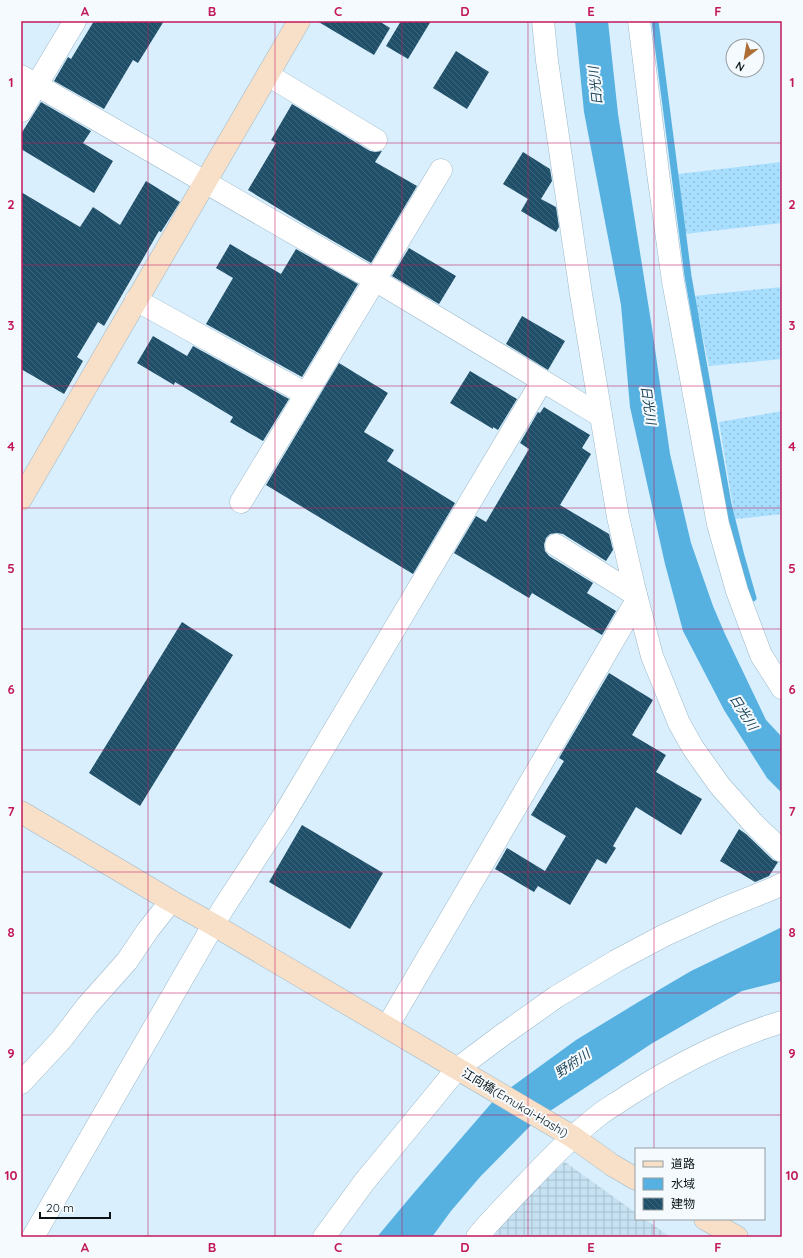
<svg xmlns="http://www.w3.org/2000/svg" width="803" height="1258" viewBox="0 0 803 1258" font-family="Quicksand,'Noto Sans JP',sans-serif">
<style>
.industrial{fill:url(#industrial-grid)}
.grass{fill:url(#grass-dots)}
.water{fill:#56b1e1}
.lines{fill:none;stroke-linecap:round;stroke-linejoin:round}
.stream{stroke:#56b1e1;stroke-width:7}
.building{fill:url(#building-back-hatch)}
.street-casing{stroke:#9db9c9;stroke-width:23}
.secondary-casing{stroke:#9db9c9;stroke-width:23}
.street{stroke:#fff;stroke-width:22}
.secondary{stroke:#f8dfc8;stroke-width:22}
.grid{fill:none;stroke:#c2185b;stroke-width:1;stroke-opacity:0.55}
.labels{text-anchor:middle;stroke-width:4;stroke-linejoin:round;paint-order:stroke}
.street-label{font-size:12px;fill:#091318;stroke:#f4fafd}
.water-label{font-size:13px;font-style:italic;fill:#1e4559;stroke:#f4fafd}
.neatline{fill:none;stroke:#c2185b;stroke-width:1.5}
.grid-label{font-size:13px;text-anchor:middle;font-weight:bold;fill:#c2185b}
</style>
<defs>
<pattern id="industrial-grid" width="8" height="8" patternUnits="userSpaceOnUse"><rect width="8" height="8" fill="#c5e1f2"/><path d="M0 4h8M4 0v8" fill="none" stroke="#a8c0cf"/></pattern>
<pattern id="grass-dots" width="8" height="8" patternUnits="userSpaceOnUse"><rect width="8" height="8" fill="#a9dffe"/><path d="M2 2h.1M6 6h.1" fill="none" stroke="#90bed9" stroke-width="1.8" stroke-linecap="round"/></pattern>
<pattern id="building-back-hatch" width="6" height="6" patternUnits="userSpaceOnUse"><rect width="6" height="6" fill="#205069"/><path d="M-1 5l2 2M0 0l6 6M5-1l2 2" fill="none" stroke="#3e6579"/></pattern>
</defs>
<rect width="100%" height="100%" fill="#d9effd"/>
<path class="industrial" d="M565,1162l71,51v6h9l25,18h-177l26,-34z"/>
<g class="grass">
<path d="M782,162v61l-97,11 -7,-60z"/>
<path d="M782,287v72l-73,7 -15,-70z"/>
<path d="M782,411v103l-47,5 -16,-97z"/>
</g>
<g class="water">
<path d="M575,21h33l10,93 34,214 18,126 21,89 22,63 12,28 41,86 16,17v56l-15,-15 -43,-68 -41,-79 -18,-67 -35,-157 -9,-102 -37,-193z"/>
<path d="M782,927v54l-40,10 -91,53 -116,77 -55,56 -29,34 -19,26h-55l35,-42 83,-96 81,-59 64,-39 51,-30z"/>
</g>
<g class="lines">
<path class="stream" d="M655,21l33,255 40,228 13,52 12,42"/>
</g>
<g class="building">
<path d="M94,21h70l-26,42 -5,-3 -29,49 -50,-28 14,-24 3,2z"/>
<path d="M317,21h62l11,7 -16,27z"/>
<path d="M401,21h30l-23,38 -22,-13z"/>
<path d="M456,51l33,21 -22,37 -34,-21z"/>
<path d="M41,102l50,29 -8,12 30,18 -19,32 -73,-44v-15z"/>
<path d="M292,104l78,47 5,1 7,-1 -7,11 42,24 -46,77 -62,-36 -61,-37 28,-47 -5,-3z"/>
<path d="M523,152l27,17 2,12 -11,18 15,8 3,20 -3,5 -35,-21 7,-12 -25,-15z"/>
<path d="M146,181l34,21 -19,30 -2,-1 -55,95 -6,-4 -21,35 6,4 -19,33 -43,-25v-177l59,35 13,-20 27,18z"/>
<path d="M230,244l51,30 15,-25 62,35 -56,93 -96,-53 27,-46 -17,-10z"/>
<path d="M409,248l47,28 -17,28 -47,-28z"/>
<path d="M522,316l43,25 -17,29 -42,-26z"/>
<path d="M153,336l34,20 6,-10 96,53 -26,42 -33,-19 3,-5 -58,-35 -1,3 -37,-22z"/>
<path d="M339,363l49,30 -24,39 30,18 -7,11 68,42 -42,71 -147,-89z"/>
<path d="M470,371l47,28 -19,31 -5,-3v2l-43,-26z"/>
<path d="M544,407l46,28 -8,13 9,6 -31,51 49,29 4,16 -7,11 -43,-27 -6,-1 -7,1 -4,4 -2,7 1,6 4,5 44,27 -6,10 29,18 -14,24 -70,-42 -3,5 -75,-45 22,-37 10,6 43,-73 -9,-6 18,-31 2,1z"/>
<path d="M182,622l51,33 -93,151 -51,-33z"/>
<path d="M609,673l44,27 -21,35 34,20 -10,17 46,27 -21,36 -45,-28 -23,39 3,2 -10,16 -9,-5 -27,46 -32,-19 -4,6 -39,-23 12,-21 38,23 21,-35 -35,-21 33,-54 -5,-3z"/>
<path d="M302,825l81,48 -33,56 -81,-47z"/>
<path d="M739,829l7,5 27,26 5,2 -9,14 -14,6 -35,-21z"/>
</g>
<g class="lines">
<g class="street-casing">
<g id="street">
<path d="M543,21l4,40 34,233 28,170 9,53 16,70 18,69 27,67 14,25 27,38 33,37 29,28"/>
<path d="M639,21l19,152 15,108 45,243 19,67 24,64 21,33"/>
<path d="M268,75l108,65"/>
<path d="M21,76l354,204 226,136"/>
<path d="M21,111l54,-90"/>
<path d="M136,300l170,94"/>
<path d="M241,502l134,-222 66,-110"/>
<path d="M556,545l80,50"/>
<path d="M387,1027l250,-427"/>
<path d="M21,1083l40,-43 26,-34 40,-45 21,-31 23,-29"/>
<path d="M33,1237l189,-327 60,-92 260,-437"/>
<path d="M324,1237l41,-56 92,-112 44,-33 55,-39 60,-36 49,-26 57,-26 52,-21 8,-4"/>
<path d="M477,1237c15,-18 31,-34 47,-51 24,-25 48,-50 75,-71 9,-7 20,-13 30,-20 47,-30 99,-57 153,-73"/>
</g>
</g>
<g class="secondary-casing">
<g id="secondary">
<path d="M21,499l278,-478"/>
<path d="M21,812l150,89 43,24 359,212 39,28 24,14"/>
<path d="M705,1219l32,18"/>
</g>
</g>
<use href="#street" class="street"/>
<use href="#secondary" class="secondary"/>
</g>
<path class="grid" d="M148,21v1216M275,21v1216M402,21v1216M528,21v1216M654,21v1128M21,143h761M21,265h761M21,386h761M21,508h761M21,629h761M21,750h761M21,872h761M21,993h761M21,1115h761M654,1219v18"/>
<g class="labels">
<g class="street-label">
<text transform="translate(515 1103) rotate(31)" y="4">江向橋(Emukai-Hashi)</text>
</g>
<g class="water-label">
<text transform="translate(595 86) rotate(-96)" y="5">日光川</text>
<text transform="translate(649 405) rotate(82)" y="5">日光川</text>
<text transform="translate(744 712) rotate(57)" y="5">日光川</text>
<text transform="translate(572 1063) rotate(-34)" y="5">野府川</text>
</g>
</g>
<rect width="803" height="1258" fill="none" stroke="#f4fafd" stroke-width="44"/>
<rect x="635" y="1148" width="130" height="72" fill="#f4fafd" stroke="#969ea1"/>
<rect x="643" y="1161" width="20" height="6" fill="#f8dfc8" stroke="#969ea1"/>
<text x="671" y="1168" font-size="12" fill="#091318">道路</text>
<rect x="643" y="1178" width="20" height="12" fill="#56b1e1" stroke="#969ea1"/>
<text x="671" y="1188" font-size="12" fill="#091318">水域</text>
<rect x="643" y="1198" width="20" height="12" fill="url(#building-back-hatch)" stroke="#969ea1"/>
<text x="671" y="1208" font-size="12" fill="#091318">建物</text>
<g transform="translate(745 58) rotate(211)"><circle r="19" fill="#f4fafd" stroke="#969ea1"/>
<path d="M0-3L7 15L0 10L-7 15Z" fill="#ad6d36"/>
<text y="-6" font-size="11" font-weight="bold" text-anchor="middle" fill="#091318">N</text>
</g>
<path d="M40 1212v6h70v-6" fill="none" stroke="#091318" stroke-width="2"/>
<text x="46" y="1212" font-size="12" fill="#091318" stroke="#f4fafd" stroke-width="3" paint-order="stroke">20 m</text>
<rect x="22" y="22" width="759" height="1214" class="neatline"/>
<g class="grid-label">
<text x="85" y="16">A</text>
<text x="212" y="16">B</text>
<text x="338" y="16">C</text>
<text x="465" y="16">D</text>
<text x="591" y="16">E</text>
<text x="718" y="16">F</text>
<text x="11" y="87">1</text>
<text x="792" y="87">1</text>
<text x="11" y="209">2</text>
<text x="792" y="209">2</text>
<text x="11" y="330">3</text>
<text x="792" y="330">3</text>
<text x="11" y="451">4</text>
<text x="792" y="451">4</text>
<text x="11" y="573">5</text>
<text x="792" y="573">5</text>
<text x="11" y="694">6</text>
<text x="792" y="694">6</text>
<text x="11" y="816">7</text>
<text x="792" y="816">7</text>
<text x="11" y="937">8</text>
<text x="792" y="937">8</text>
<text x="11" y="1058">9</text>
<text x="792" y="1058">9</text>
<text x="11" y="1180">10</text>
<text x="792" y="1180">10</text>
<text x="85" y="1252">A</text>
<text x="212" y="1252">B</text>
<text x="338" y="1252">C</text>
<text x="465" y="1252">D</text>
<text x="591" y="1252">E</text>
<text x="718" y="1252">F</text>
</g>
</svg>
